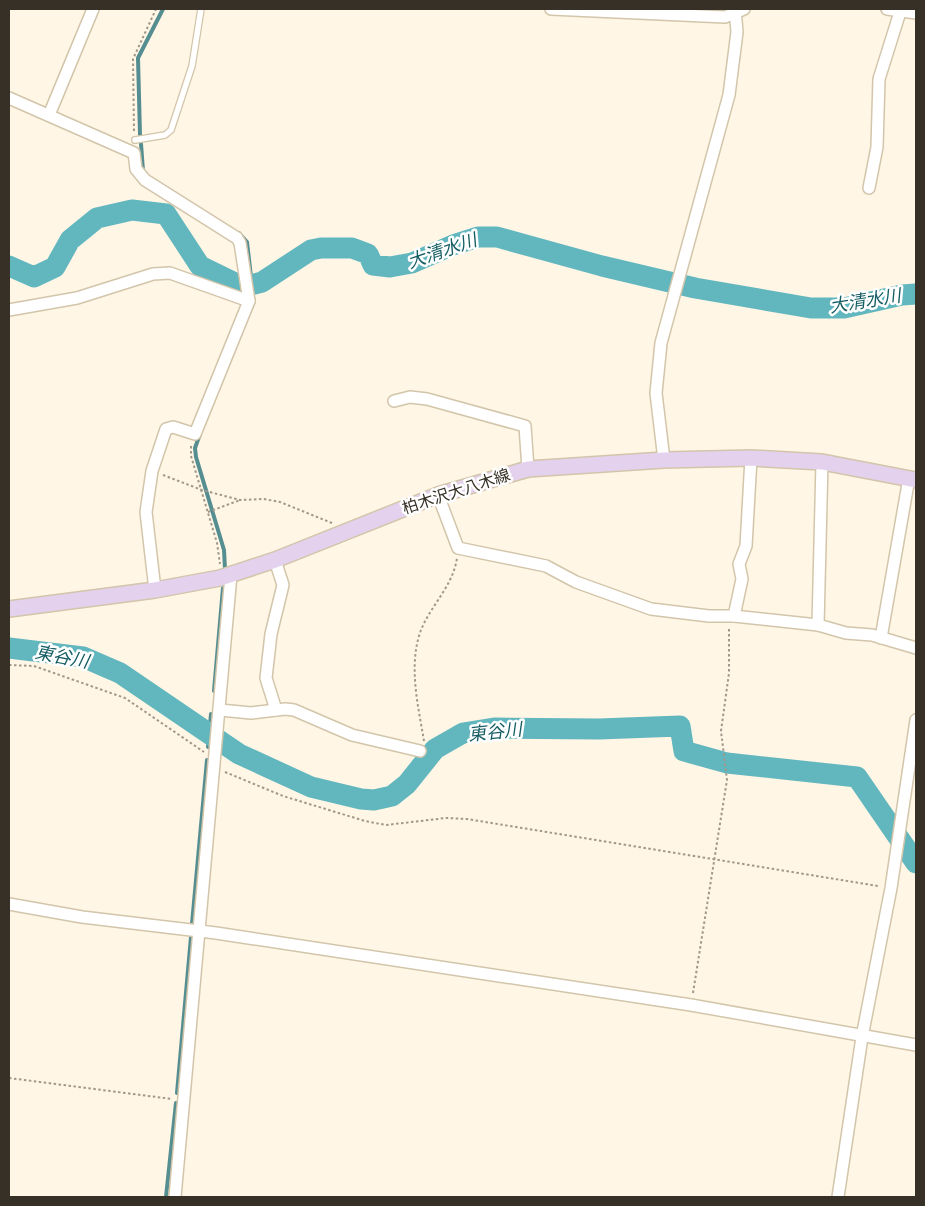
<svg xmlns="http://www.w3.org/2000/svg" width="925" height="1206" viewBox="0 0 925 1206" font-family="'Open Sans','Noto Sans JP',sans-serif">
<style>
.lines{fill:none;stroke-linecap:round;stroke-linejoin:round}
.stream{stroke:#558e91;stroke-width:4}
.river{stroke:#62b7bf;stroke-width:21}
.service-casing{stroke:#d3c5aa;stroke-width:8}
.minor-casing{stroke:#d3c5aa;stroke-width:14}
.secondary-casing{stroke:#d3c5aa;stroke-width:18}
.path{stroke:#a0988b;stroke-width:2;stroke-dasharray:2.5 2.5;stroke-linecap:butt}
.service{stroke:#fff;stroke-width:5.5}
.minor{stroke:#fff;stroke-width:11}
.secondary{stroke:#e4d1ee;stroke-width:15}
.labels{text-anchor:middle;stroke-width:5;stroke-linejoin:round;paint-order:stroke}
.street-label{font-size:16px;fill:#363026;stroke:#fff}
.water-label{font-size:18px;font-style:italic;fill:#155d63;stroke:#fff}
</style>
<rect width="100%" height="100%" fill="#fff6e6"/>
<g class="lines">
<g class="stream">
<path d="M140,135l-2,-77 25,-49"/>
<path d="M141,144l2,27"/>
<path d="M239,233l8,9 4,35"/>
<path d="M200,434l-5,14 1,9 28,93 1,19"/>
<path d="M214,691l9,-103"/>
<path d="M208,747l3,-33"/>
<path d="M192,924l15,-164"/>
<path d="M177,1093l14,-156"/>
<path d="M166,1197l10,-94"/>
</g>
<g class="river">
<path d="M9,266l25,11 21,-10 15,-27 27,-22 35,-8 34,4 34,52 43,21 19,-5 49,-32 10,-2h31l16,6 5,11 17,2 22,-4 41,-18 25,-8h19l105,29 93,22 116,20h33l58,-13 14,-1"/>
<path d="M9,648l74,9 37,16 119,81 72,33 50,12 13,1 18,-4 15,-12 28,-35 28,-16 31,-5 105,1 81,-3 4,25 43,12 130,14 59,86"/>
</g>
<g class="service-casing">
<path id="service" d="M135,140l30,-5 6,-5 21,-64 9,-57"/>
</g>
<g class="minor-casing">
<g id="minor">
<path d="M551,9l174,8 19,-8"/>
<path d="M887,9l29,4"/>
<path d="M9,98l125,55 2,16 9,11 92,58 3,5 9,58 -54,133 -22,-7 -7,2 -14,42 -6,41 9,78"/>
<path d="M49,115l44,-106"/>
<path d="M869,188l8,-41 2,-68 22,-70"/>
<path d="M9,310l68,-12 76,-24 17,-1 79,28"/>
<path d="M394,401l16,-4 17,2 98,27 3,43"/>
<path d="M664,460l-8,-67 5,-50 68,-248 8,-63 -2,-23"/>
<path d="M438,495l20,53 88,18 30,16 75,27 58,7h25l84,9 28,8 26,2 44,13"/>
<path d="M275,560l8,25 -12,49 -5,44 10,32"/>
<path d="M734,616l8,-37 -3,-15 7,-18 5,-88"/>
<path d="M818,625l4,-163"/>
<path d="M881,638l28,-160"/>
<path d="M220,710l31,3 34,-4 9,1 58,25 68,16"/>
<path d="M9,904l73,13 134,16 475,72 225,40"/>
<path d="M175,1197l56,-622"/>
<path d="M838,1197l24,-160 29,-149 25,-168"/>
</g>
</g>
<g class="secondary-casing">
<path id="secondary" d="M9,609l146,-19 65,-12 55,-18 163,-65 90,-26 136,-9 87,-2 71,4 94,18"/>
</g>
<g class="path">
<path d="M134,131l-1,-72 23,-50"/>
<path d="M191,446v10l26,87 3,21"/>
<path d="M163,475l39,15 38,10 24,-1 16,3 52,21"/>
<path d="M208,512l32,-12"/>
<path d="M9,665l25,1 91,32 79,54"/>
<path d="M424,741c-6,-36 -16,-76 -3,-111 10,-25 32,-44 36,-72"/>
<path d="M225,772l58,24 82,25 21,4 60,-7 21,1 411,67"/>
<path d="M693,993l34,-213 -6,-49 8,-58v-44"/>
<path d="M9,1078l163,21"/>
</g>
<use href="#service" class="service"/>
<use href="#minor" class="minor"/>
<use href="#secondary" class="secondary"/>
</g>
<g class="labels">
<g class="street-label">
<text transform="translate(456 491) rotate(-18)" y="6">柏木沢大八木線</text>
</g>
<g class="water-label">
<text transform="translate(442 251) rotate(-19)" y="6">大清水川</text>
<text transform="translate(865 301) rotate(-9)" y="6">大清水川</text>
<text transform="translate(62 657) rotate(11)" y="6">東谷川</text>
<text transform="translate(495 732) rotate(-6)" y="6">東谷川</text>
</g>
</g>
<rect width="925" height="1206" fill="none" stroke="#363026" stroke-width="20"/>
</svg>
